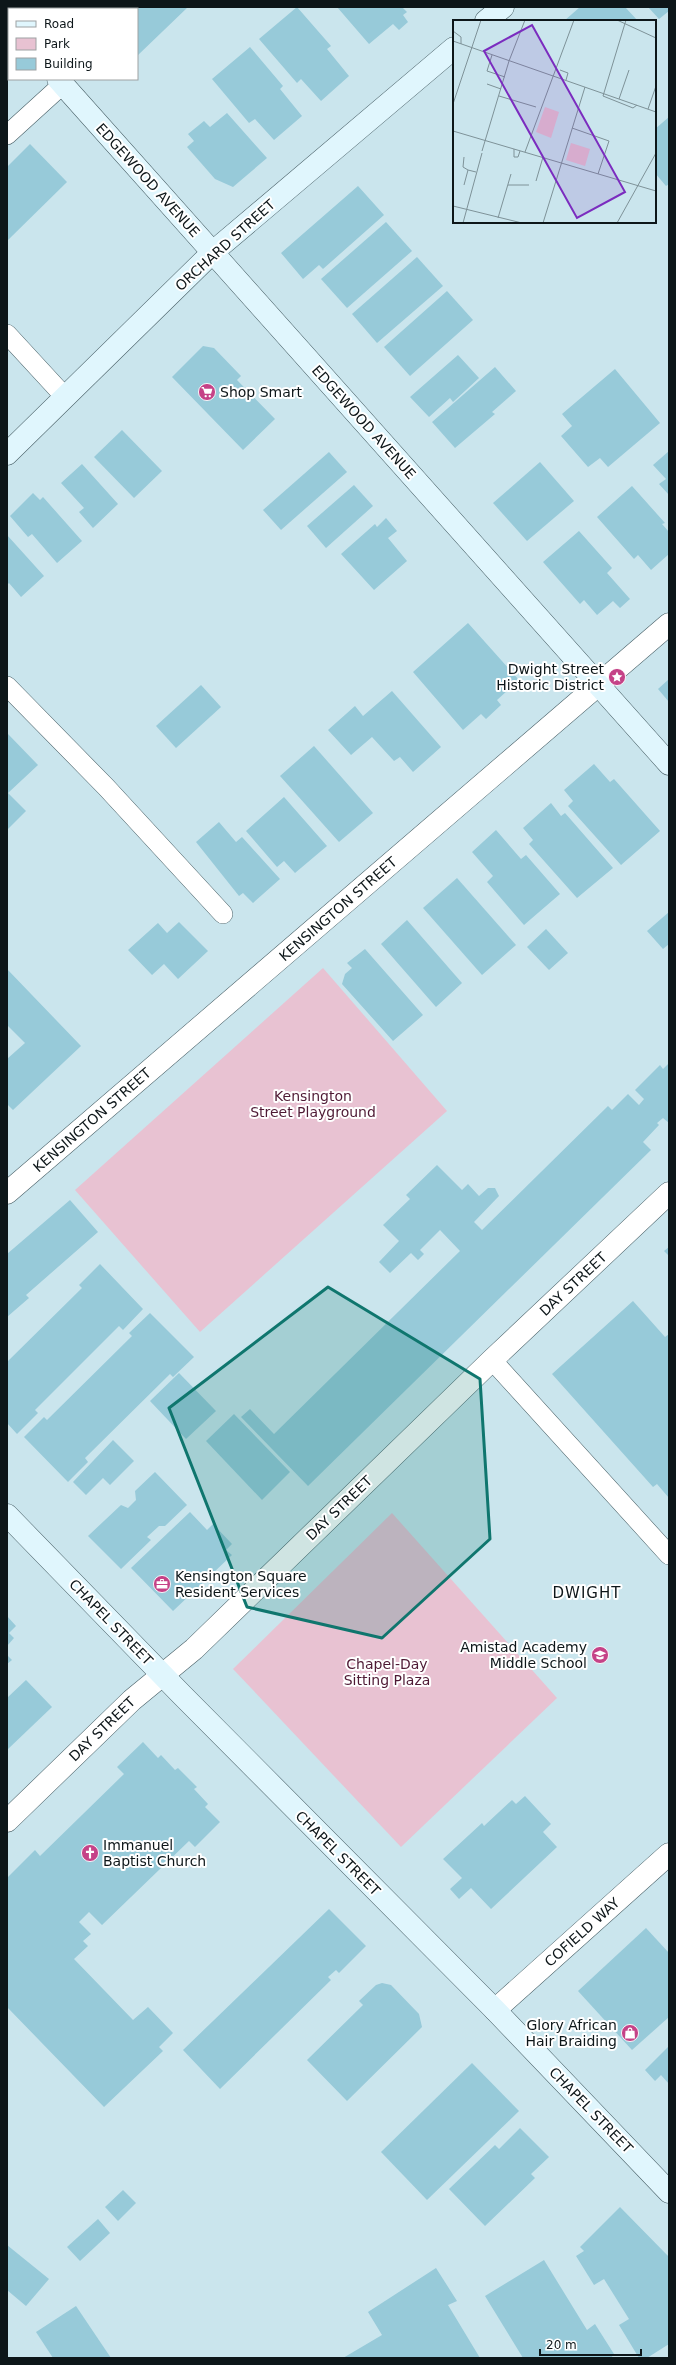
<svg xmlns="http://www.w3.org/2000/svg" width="676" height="2365" viewBox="0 0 676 2365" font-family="'DejaVu Sans',sans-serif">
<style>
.green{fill:#e8c2d2}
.building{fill:#97cad9}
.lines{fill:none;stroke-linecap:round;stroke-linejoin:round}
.service-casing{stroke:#485f66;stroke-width:20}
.minor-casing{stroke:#485f66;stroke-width:23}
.secondary-casing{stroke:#485f66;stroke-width:23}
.service{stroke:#fff;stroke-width:19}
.minor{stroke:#fff;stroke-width:22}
.secondary{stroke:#e0f6fd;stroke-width:22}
.marked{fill:#0f766e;fill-opacity:0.2;stroke:#0f766e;stroke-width:3;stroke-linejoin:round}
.labels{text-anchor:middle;stroke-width:4;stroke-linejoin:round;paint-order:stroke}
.street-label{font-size:14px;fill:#0d1619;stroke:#fff}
.poi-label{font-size:14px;fill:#0d1619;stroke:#fff;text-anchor:start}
.park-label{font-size:14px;fill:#4e1934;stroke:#fff}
.neighbourhood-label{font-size:15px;letter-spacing:1px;fill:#0d1619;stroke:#fff}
.inset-road{fill:none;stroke:#7e9298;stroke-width:1}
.view{fill:#7b2cbf;fill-opacity:0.15;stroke:#7b2cbf;stroke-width:2}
.inset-edge{fill:none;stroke:#0d1619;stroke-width:2}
</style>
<rect width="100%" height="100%" fill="#cae5ed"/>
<g class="green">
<path d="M323,968l124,143 -247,221 -125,-142z"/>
<path d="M392,1513l165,185 -156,149 -168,-178z"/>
</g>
<g class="building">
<path d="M75,7h24l-2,2h-20z"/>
<path d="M128,7h60l-51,49v-47h-11z"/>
<path d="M297,7l34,39 -4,3 22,27 -28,25 -20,-22 -4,4 -38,-44z"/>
<path d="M337,7h65l5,5 -4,3 5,7 -9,8 -6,-6 -24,20z"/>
<path d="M580,7h45l13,14h-74z"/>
<path d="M648,7h21v4l-10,8z"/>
<path d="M250,47l33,39 -3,3 22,27 -28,24 -19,-21 -6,4 -37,-44z"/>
<path d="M227,113l40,45 -34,29 -18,-8 -28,-32 7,-6 -6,-7 16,-13 6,6z"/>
<path d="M669,117v67l-3,2 -11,-13v-44z"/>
<path d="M30,144l37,38 -60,59v-74z"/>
<path d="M358,186l26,29 -61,54 -4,-4 -16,14 -22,-26z"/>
<path d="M386,222l26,29 -65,57 -26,-29z"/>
<path d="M417,257l26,29 -66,57 -25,-29z"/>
<path d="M447,291l26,29 -63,56 -26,-29z"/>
<path d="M203,346l11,2 27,28 -4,4 38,39 -32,31 -71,-73z"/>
<path d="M458,355l21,23 -26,24 -3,-4 -21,19 -19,-20z"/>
<path d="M495,367l21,24 -24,21 3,2 -40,34 -23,-26z"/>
<path d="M615,369l45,54 -52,44 -8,-9 -12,9 -27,-31 11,-10 -10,-12z"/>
<path d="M122,430l40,41 -28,27 -40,-41z"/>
<path d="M669,451v44l-10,-11 7,-5 -13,-14z"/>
<path d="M329,452l18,20 -66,58 -18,-20z"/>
<path d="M540,462l34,39 -47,40 -34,-38z"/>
<path d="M82,464l36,40 -25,24 -14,-16 5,-4 -23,-25z"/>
<path d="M354,485l19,21 -47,42 -19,-22z"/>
<path d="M632,486l33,37 -3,1 7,8v22l-18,16 -13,-15 -4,4 -37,-42z"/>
<path d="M33,493l7,7 3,-3 39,44 -25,22 -25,-29 -4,3 -18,-21z"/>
<path d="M386,518l11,13 -9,7 19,23 -33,29 -33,-36 34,-30 2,3z"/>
<path d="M579,531l33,37 -5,5 23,26 -10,9 -7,-7 -16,14 -13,-15 -4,4 -37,-42z"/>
<path d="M7,535l37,41 -23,21 -12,-14 -2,2z"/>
<path d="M468,623l51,57 -22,20 4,5 -15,14 -5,-5 -18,16 -50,-58z"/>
<path d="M669,679v23l-11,-13z"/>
<path d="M201,685l20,22 -45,41 -20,-22z"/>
<path d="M392,691l49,56 -28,25 -13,-15 -6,4 -22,-24 -21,18 -23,-25 27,-24 8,10z"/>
<path d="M7,733l31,32 -30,28 18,18 -19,19z"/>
<path d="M314,746l59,67 -34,29 -59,-66z"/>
<path d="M594,764l16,18 4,-3 46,52 -39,34 -53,-59 5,-5 -9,-11z"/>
<path d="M284,797l43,49 -32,27 -11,-12 -7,6 -31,-36z"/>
<path d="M551,803l10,13 4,-3 48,55 -36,30 -48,-54 4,-4 -10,-12z"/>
<path d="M219,822l17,20 6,-5 38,42 -27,24 -10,-10 -4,3 -43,-54z"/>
<path d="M496,830l25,29 5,-4 34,39 -36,31 -37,-43 6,-6 -21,-24z"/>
<path d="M457,878l59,67 -34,30 -59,-67z"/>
<path d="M669,912v32l-6,5 -16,-18z"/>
<path d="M407,920l55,63 -26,24 -55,-63z"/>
<path d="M179,922l29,29 -30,28 -14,-15 -12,11 -24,-25 30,-27 9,10z"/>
<path d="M546,929l22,24 -19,17 -22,-23z"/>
<path d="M365,949l58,66 -30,26 -51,-57 3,-10 7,-6 -5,-5z"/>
<path d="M7,969l74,77 -68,64 -6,-6v-45l18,-16 -18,-18z"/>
<path d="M669,1063v60l-6,-5 -6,5 2,2 -16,17 8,8 -343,336 -67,-69 9,-8 24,25 186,-183 -20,-21 -20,20 4,4 -6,6 -7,-7 -21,20 -11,-11 20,-21 -16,-16 27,-26 -4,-4 31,-30 25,25 6,-6 11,12 9,-8h7l4,8 -25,26 8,8 126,-124 4,4 16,-16 11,11 5,-6 -9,-9 25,-25 3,4z"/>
<path d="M70,1200l28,32 -72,63 3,3 -22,19v-63z"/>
<path d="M669,1247v9l-5,-5z"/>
<path d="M100,1264l43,45 -20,21 -4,-4 -84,84 3,3 -21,21 -10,-11v-61l75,-74 -3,-3z"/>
<path d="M633,1301l32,36 4,-3v164l-12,-14 -4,3 -101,-113z"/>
<path d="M150,1313l44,44 -21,20 -3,-3 -85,84 3,4 -20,20 -44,-45 20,-20 3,3 85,-84 -3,-3z"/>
<path d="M179,1373l37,38 -30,28 -36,-38z"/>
<path d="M234,1414l56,58 -28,28 -56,-59z"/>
<path d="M113,1440l21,21 -24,24 -7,-7 -17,17 -13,-13z"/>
<path d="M155,1472l32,33 -22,21h-6l-12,11 4,3 -30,29 -33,-33 33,-31 7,3 8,-8 -1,-9z"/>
<path d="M190,1512l17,18 6,-6 19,20 -6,6 6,5 -59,56 -42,-43z"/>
<path d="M7,1616l9,10 -7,7 5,5 -7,8z"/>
<path d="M7,1655l5,5 -5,4z"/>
<path d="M26,1680l26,27 -45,43v-52z"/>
<path d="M143,1742l15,16 3,-3 14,15 3,-2 19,19 -3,2 14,15 -3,3 15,15 -25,25 -6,-6 -87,84 -13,-13 -10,10 12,12 -8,7 5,5 -14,13 59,61 15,-13 25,26 -14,14 4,4 -59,56 -97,-100v-129l28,-28 5,6 84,-82 -7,-7z"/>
<path d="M525,1796l26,28 -8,8 14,15 -66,62 -20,-21 -12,11 -9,-10 12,-11 -19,-19 39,-36 2,3 28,-26 4,4z"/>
<path d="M329,1909l37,37 -27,27 -3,-3 -8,7 3,3 -111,109 -37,-39z"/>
<path d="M646,1928l23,25v64l-37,33 -54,-59z"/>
<path d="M382,1983l9,2 28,29 3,13 -75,74 -40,-41 56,-55 -4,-4 17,-16z"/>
<path d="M669,2046v38l-8,-9 -6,6 -10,-11z"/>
<path d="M472,2063l47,48 -92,89 -46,-48z"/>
<path d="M520,2128l29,29 -18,17 4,4 -50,48 -36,-37 46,-44 4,4z"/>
<path d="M123,2190l13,13 -18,18 -13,-14z"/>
<path d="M620,2207l49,50v87l-22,14h-8l-20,-33 10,-6 -25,-40 -10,6 -18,-29 8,-5 -4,-4z"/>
<path d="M98,2219l12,14 -30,28 -13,-14z"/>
<path d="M7,2245l42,34 -23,27 -19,-16z"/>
<path d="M544,2260l43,70 8,-6 19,30 -3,4h-88l-38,-62z"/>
<path d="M436,2268l21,33 -9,4 32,53h-137l39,-23 -14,-23z"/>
<path d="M76,2306l35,52h-58l-17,-26z"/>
</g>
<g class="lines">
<g class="service-casing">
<g id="service">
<path d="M7,135l56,-51"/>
<path d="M7,334l58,63"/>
<path d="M7,686l99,101 117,127"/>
<path d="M492,1360l177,195"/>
</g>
</g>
<g class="minor-casing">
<g id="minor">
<path d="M7,1193l662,-569"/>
<path d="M7,1821l125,-121 62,-51 298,-289 177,-167"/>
<path d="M495,2010l174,-156"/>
</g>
</g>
<g class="secondary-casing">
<g id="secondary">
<path d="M7,21l2,2"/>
<path d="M486,21l17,-14"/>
<path d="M58,79l611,685"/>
<path d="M7,454l206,-202 241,-204"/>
<path d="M7,1515l175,180 313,315 174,182"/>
</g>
</g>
<use href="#service" class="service"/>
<use href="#minor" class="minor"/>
<use href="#secondary" class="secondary"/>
</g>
<path class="marked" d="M328,1287l152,92 10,160 -108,99 -135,-31 -78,-199z"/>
<defs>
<g id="supermarket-disc" transform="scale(0.9)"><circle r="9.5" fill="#c54287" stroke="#fff"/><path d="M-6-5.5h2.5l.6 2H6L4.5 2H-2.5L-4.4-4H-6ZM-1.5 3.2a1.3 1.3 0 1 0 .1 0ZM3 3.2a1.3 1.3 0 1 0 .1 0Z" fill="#fff"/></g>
<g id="sight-disc" transform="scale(0.9)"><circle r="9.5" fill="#c54287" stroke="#fff"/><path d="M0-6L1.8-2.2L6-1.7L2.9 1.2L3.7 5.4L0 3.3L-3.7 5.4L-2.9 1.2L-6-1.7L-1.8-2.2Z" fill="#fff"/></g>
<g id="office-disc" transform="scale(0.9)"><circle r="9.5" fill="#c54287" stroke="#fff"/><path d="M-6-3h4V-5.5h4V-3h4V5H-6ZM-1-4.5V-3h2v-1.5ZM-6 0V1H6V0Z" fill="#fff"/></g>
<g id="school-disc" transform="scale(0.9)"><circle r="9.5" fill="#c54287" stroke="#fff"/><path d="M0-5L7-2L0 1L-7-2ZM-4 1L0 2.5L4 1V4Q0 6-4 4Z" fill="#fff"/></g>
<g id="church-disc" transform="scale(0.9)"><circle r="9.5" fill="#c54287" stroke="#fff"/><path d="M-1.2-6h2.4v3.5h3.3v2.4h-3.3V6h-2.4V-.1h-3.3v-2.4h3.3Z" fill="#fff"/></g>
<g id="shop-disc" transform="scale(0.9)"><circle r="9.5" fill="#c54287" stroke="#fff"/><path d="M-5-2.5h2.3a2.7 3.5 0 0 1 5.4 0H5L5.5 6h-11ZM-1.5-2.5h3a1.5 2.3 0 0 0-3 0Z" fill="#fff"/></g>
</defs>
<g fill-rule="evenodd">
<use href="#supermarket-disc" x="207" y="392"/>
<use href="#sight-disc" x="617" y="677"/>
<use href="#office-disc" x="162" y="1584"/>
<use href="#school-disc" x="600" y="1655"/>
<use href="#church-disc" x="90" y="1853"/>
<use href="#shop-disc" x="630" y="2033"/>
</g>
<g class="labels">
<g class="street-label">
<text transform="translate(148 180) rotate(48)" y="5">EDGEWOOD AVENUE</text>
<text transform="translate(225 245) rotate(-42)" y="5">ORCHARD STREET</text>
<text transform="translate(364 422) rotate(48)" y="5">EDGEWOOD AVENUE</text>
<text transform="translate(338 909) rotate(-41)" y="5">KENSINGTON STREET</text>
<text transform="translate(92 1120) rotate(-41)" y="5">KENSINGTON STREET</text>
<text transform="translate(573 1284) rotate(-43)" y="5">DAY STREET</text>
<text transform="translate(339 1508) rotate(-44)" y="5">DAY STREET</text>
<text transform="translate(111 1622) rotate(46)" y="5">CHAPEL STREET</text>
<text transform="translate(102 1729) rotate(-44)" y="5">DAY STREET</text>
<text transform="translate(338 1853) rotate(45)" y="5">CHAPEL STREET</text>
<text transform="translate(582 1932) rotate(-42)" y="5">COFIELD WAY</text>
<text transform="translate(591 2110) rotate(46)" y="5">CHAPEL STREET</text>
</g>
<g class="poi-label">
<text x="220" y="397">Shop Smart</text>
<text x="604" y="674" text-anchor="end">Dwight Street<tspan x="604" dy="16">Historic District</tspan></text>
<text x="175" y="1581">Kensington Square<tspan x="175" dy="16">Resident Services</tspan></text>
<text x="587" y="1652" text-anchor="end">Amistad Academy<tspan x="587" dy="16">Middle School</tspan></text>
<text x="103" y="1850">Immanuel<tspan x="103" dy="16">Baptist Church</tspan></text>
<text x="617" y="2030" text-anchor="end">Glory African<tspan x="617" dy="16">Hair Braiding</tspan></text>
</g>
<g class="park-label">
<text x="313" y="1101">Kensington<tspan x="313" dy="16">Street Playground</tspan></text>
<text x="387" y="1669">Chapel-Day<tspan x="387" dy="16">Sitting Plaza</tspan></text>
</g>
<g class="neighbourhood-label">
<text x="587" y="1598">DWIGHT</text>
</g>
</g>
<g transform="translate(453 20)">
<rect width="203" height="203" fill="#cae5ed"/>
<path d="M92,87l14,5 -8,26 -15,-6zM118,123l19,6 -5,17 -19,-6z" fill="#e8c2d2"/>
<path class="inset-road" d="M164,0l39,18M173,0l-23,76 30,12 4,-3M0,11l8,6v7M0,21l203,71M39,35l-5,16 18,6M107,50l8,3 -2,7M34,64l14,5M46,76l37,11M166,79l10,-29M0,84l28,-84M195,89l8,-23M119,108l37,13 -11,33M0,111l203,60M61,129v8h4l2,-6M29,131l27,-90 16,-41M72,132l49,-132M11,137l-1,10 5,3M83,161l7,-24M11,165l4,-15 8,2M55,165h21M0,186l69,17M45,198l13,-44M10,203l19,-70M90,203l42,-136M164,203l39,-70"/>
<path class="view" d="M79,5l93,167 -48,26 -93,-167z"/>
<rect width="203" height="203" class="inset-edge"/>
</g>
<rect width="676" height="2365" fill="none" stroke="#0d1619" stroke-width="16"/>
<rect x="8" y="8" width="130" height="72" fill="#ffffff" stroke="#9ea2a3"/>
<rect x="16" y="21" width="20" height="6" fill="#e0f6fd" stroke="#9ea2a3"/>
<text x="44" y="28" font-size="12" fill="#0d1619">Road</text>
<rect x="16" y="38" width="20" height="12" fill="#e8c2d2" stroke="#9ea2a3"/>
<text x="44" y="48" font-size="12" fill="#0d1619">Park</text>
<rect x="16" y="58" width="20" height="12" fill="#97cad9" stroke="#9ea2a3"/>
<text x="44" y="68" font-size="12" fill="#0d1619">Building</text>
<path d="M540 2349v6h101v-6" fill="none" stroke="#0d1619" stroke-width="2"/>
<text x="546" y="2349" font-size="12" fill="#0d1619" stroke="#ffffff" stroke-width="3" paint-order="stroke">20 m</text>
</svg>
